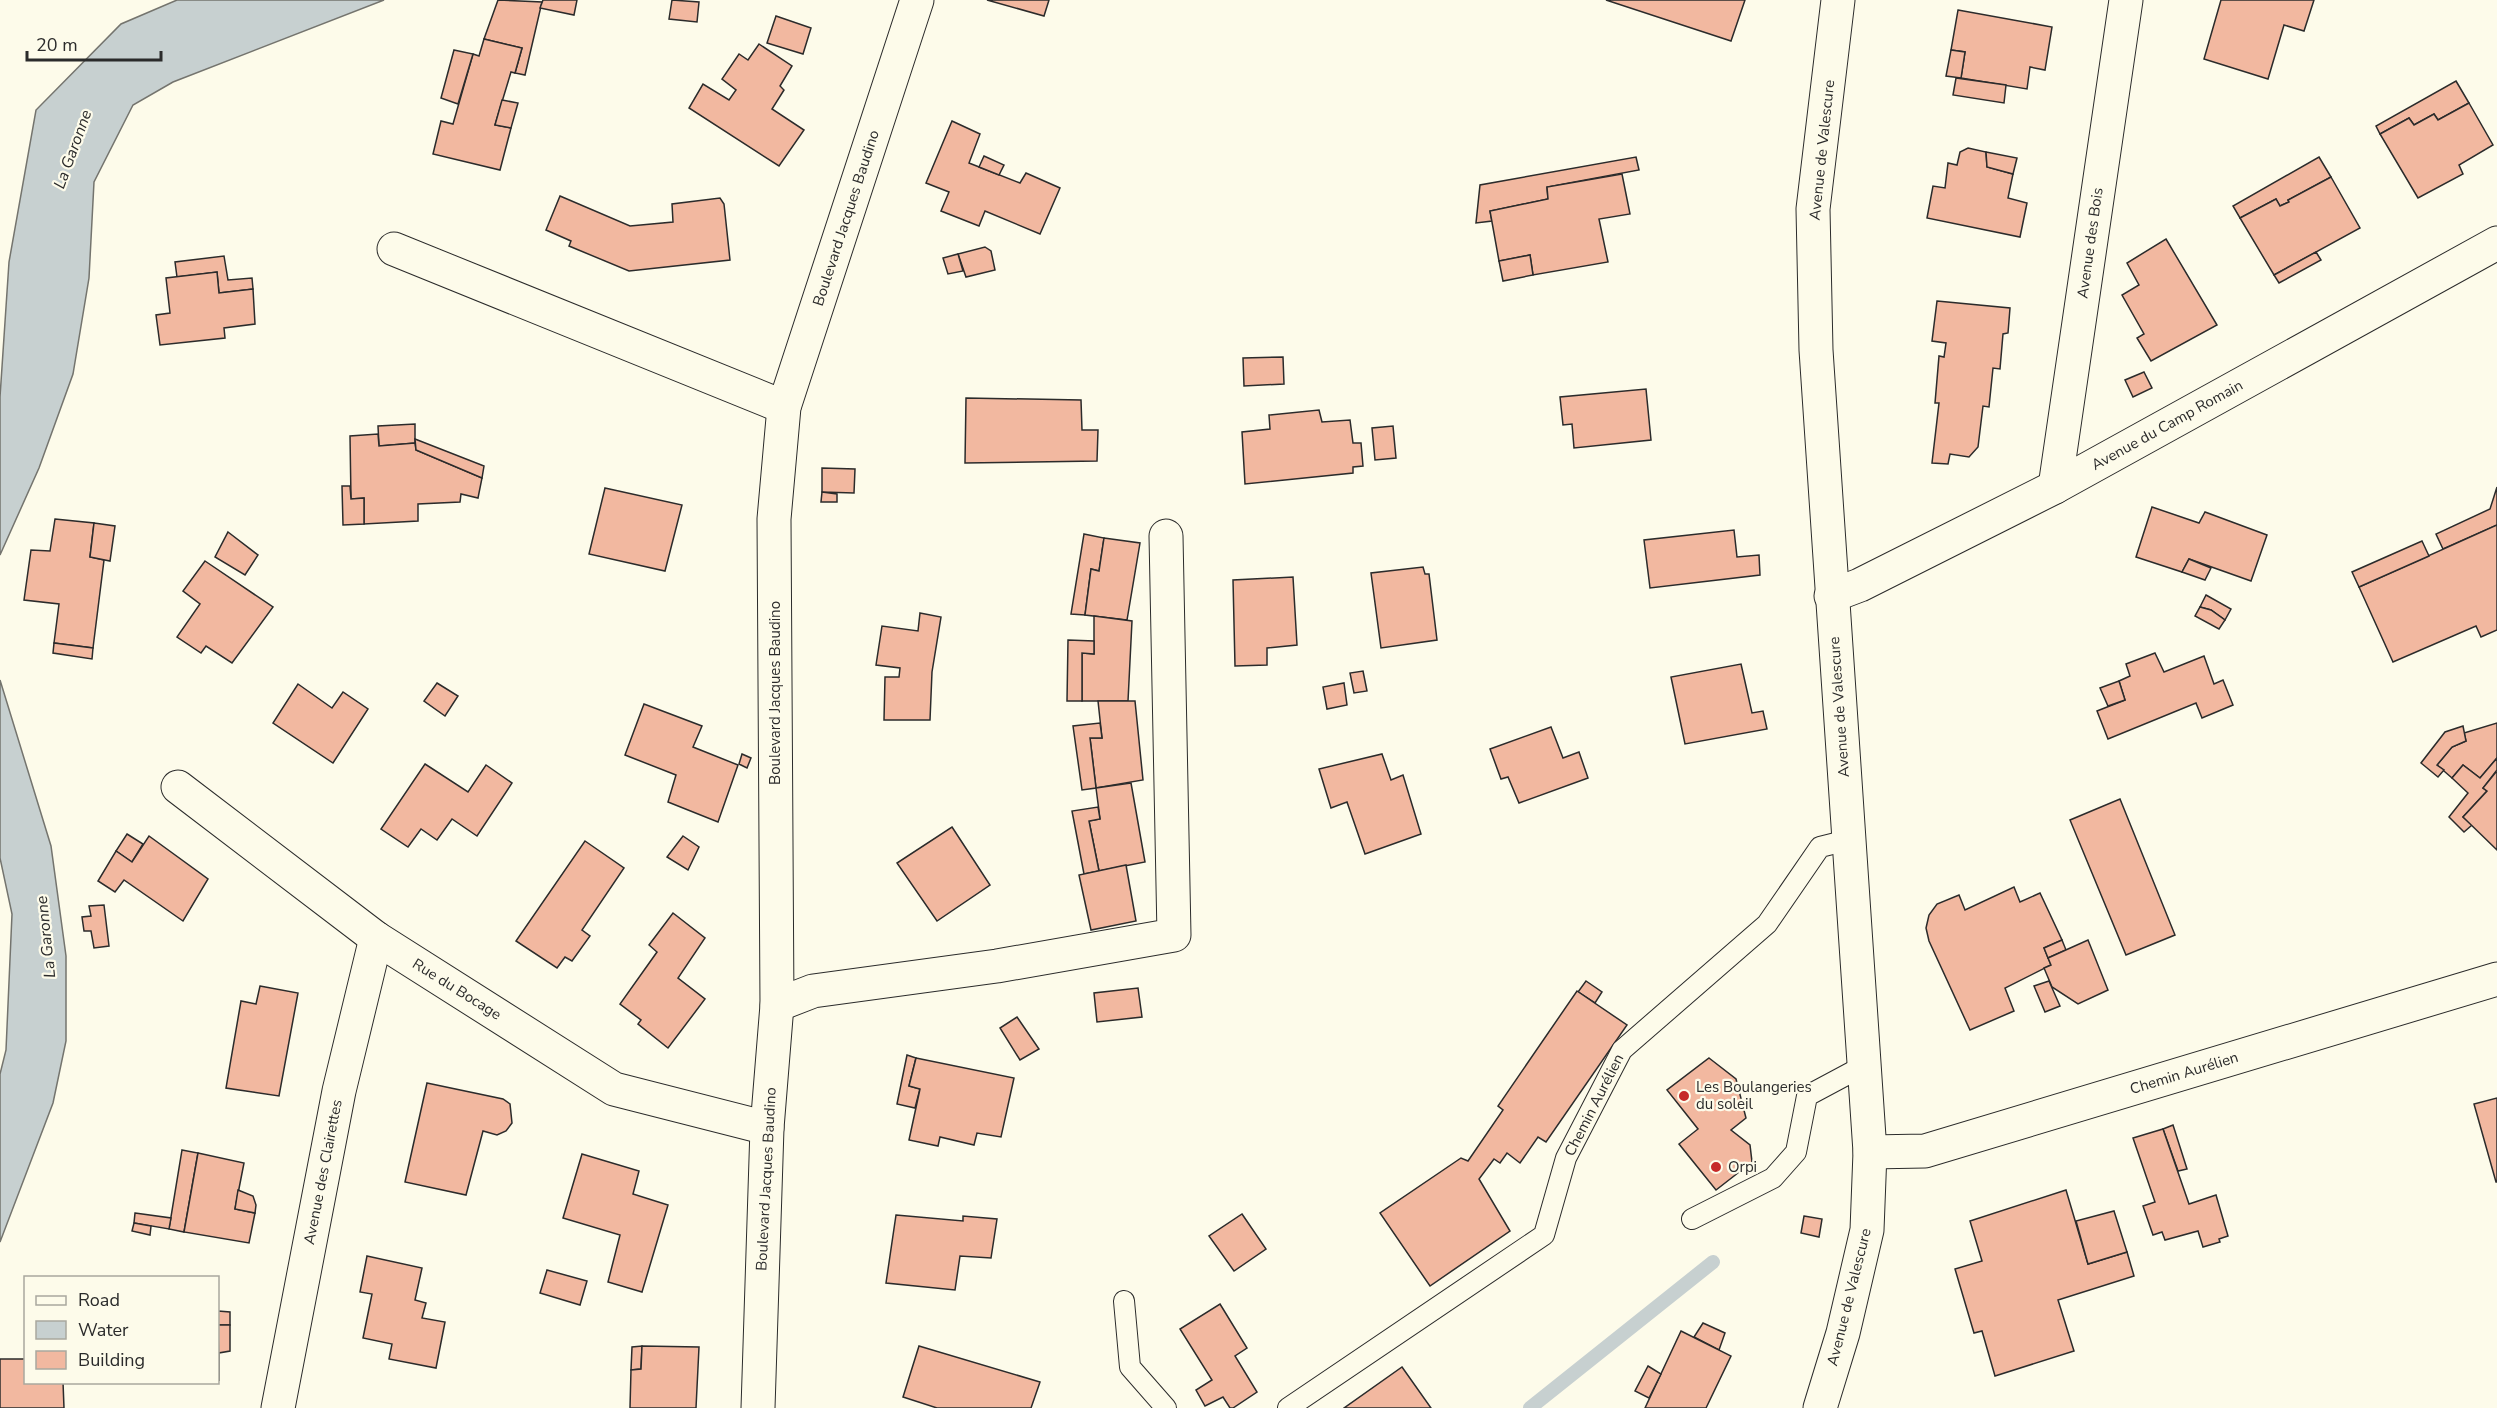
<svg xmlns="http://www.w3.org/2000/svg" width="2497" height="1408" viewBox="0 0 2497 1408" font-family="'Nunito Sans',sans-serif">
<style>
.water{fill:#c7d0d0;stroke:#74746e;stroke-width:1.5}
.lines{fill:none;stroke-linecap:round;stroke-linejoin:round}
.stream{stroke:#c7d0d0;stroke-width:14}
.building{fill:#f2b8a0;stroke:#2b2b2b;stroke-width:1.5}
.lane-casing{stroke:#2b2b2b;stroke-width:22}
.street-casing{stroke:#2b2b2b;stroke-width:35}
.secondary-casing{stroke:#2b2b2b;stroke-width:35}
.lane{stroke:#fdfbea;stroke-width:20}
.street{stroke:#fdfbea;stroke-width:33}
.secondary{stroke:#fdfbea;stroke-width:33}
.poi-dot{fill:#c62828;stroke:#fdfbea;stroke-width:2}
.labels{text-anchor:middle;stroke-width:4.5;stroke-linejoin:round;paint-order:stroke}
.street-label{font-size:15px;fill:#2b2b2b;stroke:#fdfbea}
.poi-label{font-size:15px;fill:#2b2b2b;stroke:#fdfbea;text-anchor:start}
.water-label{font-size:16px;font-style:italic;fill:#2b2b2b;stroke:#fdfbea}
</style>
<rect width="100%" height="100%" fill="#fdfbea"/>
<g class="water">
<path d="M177,0h207l-211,82 -40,23 -39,77 -5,96 -16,96 -34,94 -39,87v-158l9,-135 27,-152 85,-86z"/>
<path d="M0,680l51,166 15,110v85l-13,62 -53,139v-168l6,-24 6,-136 -12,-56z"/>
</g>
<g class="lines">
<path class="stream" d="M1530,1408l183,-146"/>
</g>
<g class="building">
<path d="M498,0l44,2 -17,73 -10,-2 7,-25 -38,-9z"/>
<path d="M543,0h34l-3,15 -34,-7z"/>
<path d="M672,0l27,2 -2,20 -28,-3z"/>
<path d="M987,0h62l-5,16z"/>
<path d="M1606,0h139l-14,41z"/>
<path d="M2221,0h93l-10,31 -20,-6 -16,54 -64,-20z"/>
<path d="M1958,10l94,17 -7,43 -15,-3 -3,22 -66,-11 4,-26 -14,-2z"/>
<path d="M776,16l35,12 -8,26 -36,-11z"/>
<path d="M484,39l38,9 -7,25 -4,-1 -16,53 16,3 -11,42 -67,-16 8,-33 12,3 20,-70 6,2z"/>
<path d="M759,44l33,22 -12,20 4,4 -12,19 32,21 -25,36 -90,-58 14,-24 26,16 7,-10 -14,-11 17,-25 9,6z"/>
<path d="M454,50l19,4 -15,50 -17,-6z"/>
<path d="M1951,50l14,2 -4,26 -15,-2z"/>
<path d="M1956,78l50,7 -2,18 -51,-8z"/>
<path d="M2456,81l13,22 -31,17 -4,-6 -20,11 -5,-7 -29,16 -4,-8z"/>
<path d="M502,100l16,3 -7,25 -16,-3z"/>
<path d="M2469,103l24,42 -34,20 4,9 -45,24 -38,-64 29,-16 5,7 20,-11 4,6z"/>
<path d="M952,121l28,13 -11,29 51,20 6,-10 34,15 -20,46 -55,-23 -6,15 -38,-15 8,-19 -23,-9z"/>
<path d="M1968,148l18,4 1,15 26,7 -5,24 19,5 -7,34 -93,-19 6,-32 12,2 3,-25 9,2 3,-13z"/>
<path d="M1986,152l31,6 -4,16 -26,-7z"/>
<path d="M984,156l20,9 -5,10 -20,-8z"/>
<path d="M1636,157l3,13 -92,17 1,12 -58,12 2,10 -16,2 4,-38z"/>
<path d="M2319,157l12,20 -43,23 1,2 -9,4 -4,-7 -36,19 -7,-12z"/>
<path d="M1622,174l8,40 -31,5 9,43 -75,13 -3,-20 -31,6 -9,-50 58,-12 -1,-12z"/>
<path d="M2331,177l29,51 -86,47 -34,-57 36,-19 4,7 9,-4 -1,-2z"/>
<path d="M560,196l70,30 43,-4 -1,-18 48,-6 4,6 6,56 -101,11 -60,-25 2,-5 -25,-11z"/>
<path d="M2166,239l51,86 -66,36 -14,-23 7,-4 -22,-39 17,-10 -12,-22z"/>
<path d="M985,247l6,4 4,19 -29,7 -8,-23z"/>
<path d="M2316,252l5,8 -42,23 -5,-8z"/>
<path d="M958,254l5,17 -15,3 -5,-16z"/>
<path d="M1530,255l3,20 -30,6 -4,-20z"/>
<path d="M224,256l4,24 24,-2 1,11 -34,4 -2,-21 -40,5 -2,-15z"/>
<path d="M217,272l2,21 34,-4 2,35 -31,4 1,10 -65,7 -4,-30 14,-2 -4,-35z"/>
<path d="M1937,301l73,7 -2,25 -5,1 -3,35 -7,-1 -4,39 -6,-1 -5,41 -9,10 -19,-3 -2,10 -16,-1 7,-60h-4l4,-47 5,1 2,-14 -14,-2z"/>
<path d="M1283,357l1,27 -40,2 -1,-28z"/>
<path d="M2144,372l8,16 -19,9 -8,-17z"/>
<path d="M1646,389l5,51 -77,8 -2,-24 -9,1 -3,-28z"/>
<path d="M966,398l115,2 1,30h16l-1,31 -132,2z"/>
<path d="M1319,410l3,12 28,-2 3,23h8l2,23 -10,1v6l-108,11 -3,-52 28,-3 -1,-14z"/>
<path d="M415,424v19l-36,3 -1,-20z"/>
<path d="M1393,426l3,32 -21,2 -3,-32z"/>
<path d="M378,434l1,12 36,-3 1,7 66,28 -4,20 -17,-4 -1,8 -42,2v17l-54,3v-26l-13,1 -1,-63z"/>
<path d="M415,439l69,27 -2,12 -66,-28z"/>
<path d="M822,468l33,1 -1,24 -32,-1z"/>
<path d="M342,486h8l1,13 13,-1v26l-21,1z"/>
<path d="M2497,487v38l-54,24 -7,-15 54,-25z"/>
<path d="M605,488l77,17 -17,66 -76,-17z"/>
<path d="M822,492l15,2v8h-16z"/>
<path d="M2152,507l47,16 6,-11 62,23 -16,46 -62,-22 -7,13 -46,-15z"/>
<path d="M55,519l39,4 -4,34 14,3 -11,88 -39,-5 5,-39 -35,-4 7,-50 19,1z"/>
<path d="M94,523l21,3 -5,35 -20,-4z"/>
<path d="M2497,525v105l-16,7 -5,-11 -83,36 -34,-75z"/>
<path d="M1734,530l3,27 22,-2 1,20 -110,13 -6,-48z"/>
<path d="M228,532l30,23 -13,20 -30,-18z"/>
<path d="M1084,534l20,4 -5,33 -8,-2 -6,46 -14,-1z"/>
<path d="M1104,538l36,5 -13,77 -42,-5 6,-46 8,2z"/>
<path d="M2422,541l7,15 -70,31 -7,-15z"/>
<path d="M2189,559l22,9 -6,12 -23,-8z"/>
<path d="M205,561l68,46 -41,56 -26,-17 -5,7 -24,-16 23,-33 -17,-13z"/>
<path d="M1423,567l2,7h4l8,66 -56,8 -10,-75z"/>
<path d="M1293,577l4,68 -30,3v17l-32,1 -2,-86z"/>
<path d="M2206,595l25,14 -6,11 -14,-10 -11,-3z"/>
<path d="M2200,607l11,3 14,10 -6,9 -24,-13z"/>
<path d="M920,613l21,4 -9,55 -2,48h-46l1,-43h14l1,-9 -24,-3 6,-39 36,5z"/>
<path d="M1094,616l38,5 -4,80h-46v-48l12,1z"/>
<path d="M1068,640l26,1v13l-12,-1v48h-15z"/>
<path d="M54,643l39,5 -1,11 -39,-6z"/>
<path d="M2155,653l9,19 40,-16 10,28 9,-4 10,25 -31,13 -6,-15 -88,36 -11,-28 28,-11 -6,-19 11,-5 -4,-12z"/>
<path d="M1741,664l11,49 11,-2 4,18 -82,15 -14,-67z"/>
<path d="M1363,671l4,20 -13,2 -4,-20z"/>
<path d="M2119,681l6,19 -17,6 -8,-18z"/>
<path d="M437,683l21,13 -13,20 -21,-15z"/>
<path d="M1344,683l3,22 -20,4 -4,-22z"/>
<path d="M298,684l34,24 11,-16 25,17 -35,54 -60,-40z"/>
<path d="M1098,701h37l8,79 -47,8 -6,-50h12z"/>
<path d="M644,704l58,22 -9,21 45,18 -20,57 -50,-20 8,-27 -51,-20z"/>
<path d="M1100,723l2,15h-12l6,50 -14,2 -9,-64z"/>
<path d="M2497,723v35l-17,20 -17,-13 -11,13 -15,-13 15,-18 14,-6 -2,-8z"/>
<path d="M2463,726l3,15 -14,6 -15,18 7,5 -6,7 -17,-14 24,-31z"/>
<path d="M1551,727l12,31 16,-6 9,26 -69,25 -11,-26 -7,2 -11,-30z"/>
<path d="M742,754l9,4 -4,10 -8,-4z"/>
<path d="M1382,754l9,26 12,-5 18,59 -56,20 -18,-52 -16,6 -12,-39z"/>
<path d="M2497,758v12l-14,18 4,3 -24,26 9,8 -8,7 -15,-15 19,-24 -16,-15 11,-13 17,13z"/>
<path d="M425,764l43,28 18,-27 26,18 -35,53 -25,-17 -15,21 -16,-11 -13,18 -27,-18z"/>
<path d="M2496,772l1,1v77l-34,-33 24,-26 -4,-3z"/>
<path d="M1131,783l14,79 -46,9 -10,-50 11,-2 -4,-31z"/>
<path d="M2120,799l55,136 -49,20 -56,-135z"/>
<path d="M1098,807l2,12 -11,2 10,50 -15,3 -12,-63z"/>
<path d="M952,827l38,58 -53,36 -40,-58z"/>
<path d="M127,834l16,10 -11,18 -16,-11z"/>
<path d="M149,836l59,43 -25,42 -59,-41 -9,12 -17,-11 18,-30 16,11z"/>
<path d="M683,836l16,11 -11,23 -21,-13z"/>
<path d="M585,841l39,27 -42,62 8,6 -18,25 -7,-4 -8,11 -41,-27z"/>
<path d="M1126,865l10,56 -45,9 -12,-55z"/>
<path d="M2014,887l6,15 20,-9 22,47 -18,8 7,17 -46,23 9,23 -44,19 -41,-89 -3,-13 3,-13 8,-11 22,-9 6,15z"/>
<path d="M104,905l5,41 -15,2 -3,-17h-7l-2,-14 9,-1 -2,-10z"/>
<path d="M673,913l32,25 -27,40 27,21 -37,49 -30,-24 3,-4 -21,-16 37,-52 -8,-7z"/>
<path d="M2062,940l4,10 -18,8 -4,-10z"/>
<path d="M2088,940l20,50 -30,14 -26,-17 -8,-19 7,-3 -3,-7z"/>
<path d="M1586,981l16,11 -7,11 -17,-11z"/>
<path d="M2049,981l11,25 -15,6 -11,-26z"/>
<path d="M260,986l38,7 -19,103 -53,-8 15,-87 15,3z"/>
<path d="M1138,988l4,29 -45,5 -3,-29z"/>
<path d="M1577,991l50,34 -81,117 -8,-5 -18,26 -13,-10 -7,10 -6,-4 -15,20 31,52 -80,55 -50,-73 81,-55 7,3 35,-51 -5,-4z"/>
<path d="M1017,1017l22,32 -19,11 -20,-32z"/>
<path d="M907,1055l9,3 -7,28 11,3 -5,19 -18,-4z"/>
<path d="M916,1058l98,20 -13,59 -24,-4 -3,12 -34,-8 -2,9 -29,-6 11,-51 -11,-3z"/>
<path d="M1709,1058l27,21 10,39 -15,12 19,15 2,17 -36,28 -37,-46 19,-15 -31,-39z"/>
<path d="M427,1083l76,16 7,5 2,19 -6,8 -9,4 -14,-4 -17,64 -61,-13z"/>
<path d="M2497,1098v84h-1l-22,-78z"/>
<path d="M2173,1125l14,44 -9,2 -15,-42z"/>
<path d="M2163,1129l26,75 27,-9 12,41 -9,3 1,3 -17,5 -5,-16 -33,9 -3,-8 -9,3 -10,-29 12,-4 -22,-64z"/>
<path d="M182,1150l16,3 -14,79 -15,-3z"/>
<path d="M198,1153l46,10 -9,46 20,4 -6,30 -65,-11z"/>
<path d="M582,1154l57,17 -6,23 35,11 -26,87 -34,-10 12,-47 -57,-17z"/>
<path d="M238,1190l15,6 3,9 -1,8 -20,-4z"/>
<path d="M2066,1190l22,74 39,-12 7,24 -76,24 16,51 -79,25 -13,-45 -8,2 -19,-64 27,-8 -12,-40z"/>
<path d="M2114,1211l13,41 -39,12 -12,-43z"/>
<path d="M135,1213l36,5 -2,11 -35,-6z"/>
<path d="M1242,1214l24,35 -32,22 -25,-35z"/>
<path d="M896,1215l67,6v-5l34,3 -6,39 -31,-2 -5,34 -69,-7z"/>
<path d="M1804,1216l18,3 -3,18 -18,-4z"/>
<path d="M134,1223l17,3 -1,9 -18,-4z"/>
<path d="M367,1256l55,12 -7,32 11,3 -4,15 23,4 -9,46 -47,-9 3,-15 -29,-6 9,-44 -12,-2z"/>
<path d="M547,1270l40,11 -7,24 -40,-12z"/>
<path d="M1220,1304l27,44 -12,8 22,36 -24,16h-3l-7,-11 -18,9 -9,-16 16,-10 -32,-51z"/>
<path d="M218,1311l12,1v13h-12z"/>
<path d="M1703,1323l22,10 -6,17 -25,-13z"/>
<path d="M218,1325h12v26l-11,2v28z"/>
<path d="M1681,1331l50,25 -25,52h-61z"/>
<path d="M642,1346l-1,23 -10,1 1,-23z"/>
<path d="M642,1346l57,1 -3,61h-66l1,-38 10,-1z"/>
<path d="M919,1346l121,36 -9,26h-94l-34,-11z"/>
<path d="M0,1359h26v23h37l1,26h-64z"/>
<path d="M1648,1366l13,8 -12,24 -14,-7z"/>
<path d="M1402,1367l29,41h-87z"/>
</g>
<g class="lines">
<g class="lane-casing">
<g id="lane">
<path d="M1692,1219l81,-41 23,-26 11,-56 58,-31"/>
<path d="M1124,1301l6,66 36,41"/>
<path d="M1288,1408l256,-173 22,-77 56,-108 145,-126 53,-77 28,-7"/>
</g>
</g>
<g class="street-casing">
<g id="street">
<path d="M394,249l390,158"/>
<path d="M2055,487l71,-487"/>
<path d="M1831,596l29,-11 195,-98 442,-244"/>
<path d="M178,787l198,151 238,151 153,39"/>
<path d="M777,1005l36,-14 184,-25 177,-31 -8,-399"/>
<path d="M1870,1152l55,-1 572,-172"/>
<path d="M278,1408l61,-317 37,-153"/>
<path d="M758,1408l9,-280 10,-123 -3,-486 10,-112 133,-407"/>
</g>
</g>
<g class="secondary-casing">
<path id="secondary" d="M1820,1408l23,-75 24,-103 3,-78 -54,-802 -3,-141 25,-209"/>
</g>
<use href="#lane" class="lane"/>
<use href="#street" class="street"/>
<use href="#secondary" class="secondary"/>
</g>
<g class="poi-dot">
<circle cx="1684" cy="1096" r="6"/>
<circle cx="1716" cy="1167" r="6"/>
</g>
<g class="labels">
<g class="street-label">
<text transform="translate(1822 150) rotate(-84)" y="5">Avenue de Valescure</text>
<text transform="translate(846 218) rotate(-72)" y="5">Boulevard Jacques Baudino</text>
<text transform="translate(2090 243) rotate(-82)" y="5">Avenue des Bois</text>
<text transform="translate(2167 425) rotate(-29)" y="5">Avenue du Camp Romain</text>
<text transform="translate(775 693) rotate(-90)" y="5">Boulevard Jacques Baudino</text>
<text transform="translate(1839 707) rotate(-94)" y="5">Avenue de Valescure</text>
<text transform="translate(457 989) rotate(32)" y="5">Rue du Bocage</text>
<text transform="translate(2184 1073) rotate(-17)" y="5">Chemin Aurélien</text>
<text transform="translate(1594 1105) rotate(-63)" y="5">Chemin Aurélien</text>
<text transform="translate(323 1172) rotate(-79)" y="5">Avenue des Clairettes</text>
<text transform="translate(766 1179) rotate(-87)" y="5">Boulevard Jacques Baudino</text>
<text transform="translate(1849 1297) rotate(-76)" y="5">Avenue de Valescure</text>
</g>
<g class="poi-label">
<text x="1696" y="1092">Les Boulangeries<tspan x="1696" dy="17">du soleil</tspan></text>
<text x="1728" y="1172">Orpi</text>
</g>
<g class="water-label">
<text transform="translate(72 149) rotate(-70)" y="6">La Garonne</text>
<text transform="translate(45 937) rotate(-96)" y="6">La Garonne</text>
</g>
</g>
<rect x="24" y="1276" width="195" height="108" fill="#fdfbea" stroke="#a9a89e" stroke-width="1.5"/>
<rect x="36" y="1296" width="30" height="9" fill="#fdfbea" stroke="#a9a89e" stroke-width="1.5"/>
<text x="78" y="1306" font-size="18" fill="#2b2b2b">Road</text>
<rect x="36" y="1321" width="30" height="18" fill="#c7d0d0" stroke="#a9a89e" stroke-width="1.5"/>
<text x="78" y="1336" font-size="18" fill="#2b2b2b">Water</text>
<rect x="36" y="1351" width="30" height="18" fill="#f2b8a0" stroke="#a9a89e" stroke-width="1.5"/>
<text x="78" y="1366" font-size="18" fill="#2b2b2b">Building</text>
<path d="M27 51v9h134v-9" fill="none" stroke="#2b2b2b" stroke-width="3"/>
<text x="36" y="51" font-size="18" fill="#2b2b2b" stroke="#fdfbea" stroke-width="4.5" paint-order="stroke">20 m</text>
</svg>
